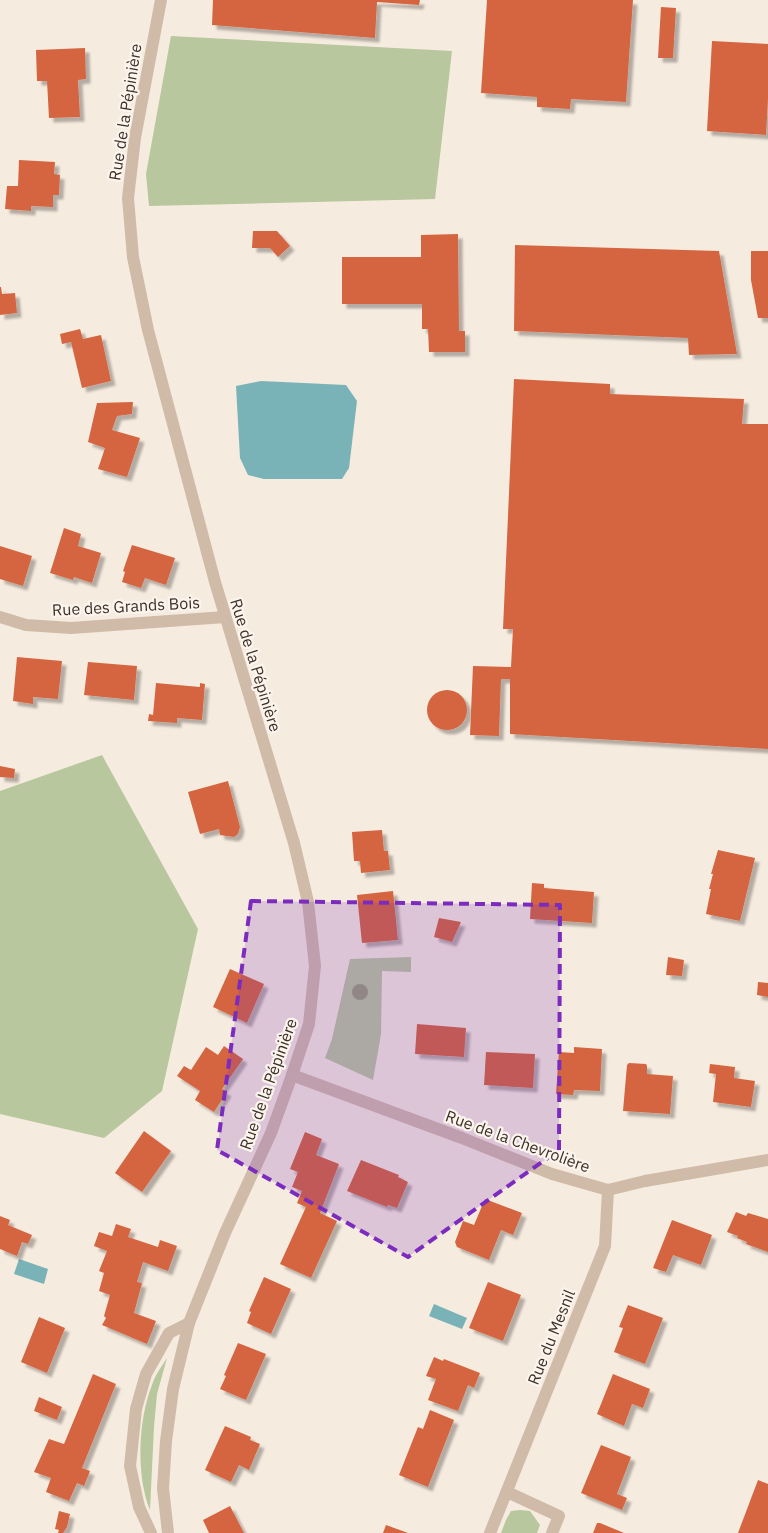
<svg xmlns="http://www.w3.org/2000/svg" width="768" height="1533" viewBox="0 0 768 1533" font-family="'IBM Plex Sans',sans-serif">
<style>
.green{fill:#b8c79d}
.water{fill:#7ab3b7}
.building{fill:#d4653f;filter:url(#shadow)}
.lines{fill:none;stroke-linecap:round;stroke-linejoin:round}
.minor{stroke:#d0bba9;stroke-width:12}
.tree{fill:#979d7b}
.marked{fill:#7b2cbf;fill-opacity:0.2;stroke:#7b2cbf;stroke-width:4;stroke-dasharray:10 6;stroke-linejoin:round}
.labels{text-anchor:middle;stroke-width:4.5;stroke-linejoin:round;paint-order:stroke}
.street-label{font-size:16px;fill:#3c3029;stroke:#fcf5ed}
</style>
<defs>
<filter id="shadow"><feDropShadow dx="4.5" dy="4.5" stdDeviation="1" flood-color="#0004"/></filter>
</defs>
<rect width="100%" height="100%" fill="#f6ebdf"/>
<g class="green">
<path d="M171,36l281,15 -17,148 -286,7 -3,-32z"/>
<path d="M102,755l96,174 -36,162 -58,47 -104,-24v-323z"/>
<path d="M411,957v15l-29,-1 -1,63 -8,46 -48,-22 7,-19 18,-80z"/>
<path d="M167,1358l-10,36 -3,33 -4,83c-14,-35 -12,-90 2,-125 3,-10 10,-19 15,-27z"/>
<path d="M520,1510l10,1 10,14 -3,8h-36l5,-13 5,-9z"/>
</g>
<g class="water">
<path d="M261,381l85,4 11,16 -8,67 -7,11h-78l-16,-4 -8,-17 -4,-72z"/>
<path d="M19,1259l29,10 -4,15 -30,-10z"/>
<path d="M434,1304l33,14 -5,11 -33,-13z"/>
</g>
<g class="building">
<path d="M213,0h207l-1,5 -42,-3 -2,36 -163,-13z"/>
<path d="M487,0h146l-7,102 -55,-3 -1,10 -33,-2v-10l-56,-4z"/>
<path d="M661,7l15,1 -3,50h-15z"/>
<path d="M712,41l56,3v54l-2,37 -59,-4z"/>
<path d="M85,48l1,31 -8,1 2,37 -31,1 -2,-37h-10l-1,-31z"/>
<path d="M19,160l36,2 -1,12 6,1 -1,20h-6v12l-22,-1v5l-26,-2 2,-23h11z"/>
<path d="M253,231h24l13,15 -12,11 -8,-9h-18z"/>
<path d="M458,234l1,97h6v21h-36l-1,-23h-6v-25h-80v-47h79v-22z"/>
<path d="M515,245l204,6 18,103 -48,1 -1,-17 -174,-7z"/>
<path d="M751,251h17v67h-10l-7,-38z"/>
<path d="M0,287h1l1,7 13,-1 2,20 -17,2z"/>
<path d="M80,329l3,10 18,-4 10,46 -29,7 -11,-46 -9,2 -2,-10z"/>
<path d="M514,379l96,5v10l134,5 -2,25h26v325l-258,-15v-55h-9l-2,57 -29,-1 3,-69 38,1 2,-38h-10z"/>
<path d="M133,402l-1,12 -15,2 -5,14 28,8 -13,39 -29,-8 7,-21 -17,-6 9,-39z"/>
<path d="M64,528l17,6 -3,12 23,7 -9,30 -18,-6 -1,3 -23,-7z"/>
<path d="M132,545l43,13 -9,27 -21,-7 -4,10 -19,-6 3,-10 -2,-1z"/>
<path d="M0,546l32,10 -9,30 -23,-7z"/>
<path d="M17,657l45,4 -4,38 -25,-2v7l-20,-3z"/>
<path d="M88,662l49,4 -3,34 -50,-5z"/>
<path d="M156,683l44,4v-4l5,1 -3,36 -25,-2v5l-29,-2 1,-7 4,1z"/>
<circle cx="447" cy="710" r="20"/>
<path d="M0,766l15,3 -1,9 -14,-1z"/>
<path d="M228,781l12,46 -2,7 -4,3 -14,-2 -1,-6 -19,5 -12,-42z"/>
<path d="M382,830l2,21h4l2,19 -29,3 -1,-12h-6l-2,-29z"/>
<path d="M718,850l37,8 -15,63 -34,-7 5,-25h-2l4,-15h-2z"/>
<path d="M532,883l12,1v4l50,4 -2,31 -62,-4z"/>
<path d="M393,891l5,49 -36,3 -5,-48z"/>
<path d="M439,918l22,4 -9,20 -18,-5z"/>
<path d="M668,957l16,3 -2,16 -16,-1z"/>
<path d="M230,969l34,15 -17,39 -34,-16z"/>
<path d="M758,982l10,1v14l-11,-2z"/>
<path d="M417,1024l49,4 -2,29 -49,-3z"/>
<path d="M224,1046l19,13 -21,30 5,3 -13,20 -19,-12 5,-9 -23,-15 7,-10 7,4 15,-23 12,8z"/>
<path d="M574,1047l28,2 -2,42 -26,-1 -1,5 -17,-1 3,-42 15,1z"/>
<path d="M486,1052l49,2 -2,34 -49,-3z"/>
<path d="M629,1063l17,1 1,2v8l26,2 -3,38 -47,-3 4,-46z"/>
<path d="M710,1064l25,3 -1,11 21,3 -4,26 -38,-5 3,-28 -7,-1z"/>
<path d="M144,1131l27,20 -29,41 -27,-19z"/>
<path d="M305,1132l17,7 -6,16 23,9 -19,49 17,8 -26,57 -31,-14 26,-57 -9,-4 5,-12 -10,-4 6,-15 -8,-3z"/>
<path d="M361,1160l38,15 -1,2 10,5 -11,26 -9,-3 -1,2 -40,-16z"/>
<path d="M485,1199l37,14 -9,22 -12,-5 -12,30 -32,-13 -2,-5 8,-21 11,4z"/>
<path d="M736,1212l10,4 2,-3 20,6v33l-22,-8 1,-2 -10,-4 1,-2 -11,-4z"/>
<path d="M0,1216l10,4 -2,5 24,10 -4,9 -6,-2 -5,14 -17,-7z"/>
<path d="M672,1220l40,15 -11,30 -28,-10 -7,17 -13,-4z"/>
<path d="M116,1224l15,5 -3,8 30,10 2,-7 17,6 -9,25 -25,-9 -6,20 5,1 -8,30 22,8 -9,23 -45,-19 4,-7 -2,-2 6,-21 -11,-4 5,-18 -5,-2 8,-20 -13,-5 5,-14 13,4z"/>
<path d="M264,1277l27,12 -20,45 -24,-11 4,-11 -2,-1z"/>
<path d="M488,1282l33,13 -18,46 -34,-13z"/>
<path d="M628,1305l35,13 -18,46 -31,-12 9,-24 -4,-1z"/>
<path d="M39,1317l26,11 -18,45 -26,-11z"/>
<path d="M238,1343l28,11 -20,46 -26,-11 6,-13 -2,-1z"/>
<path d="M434,1357l9,4 1,-2 36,14 -6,15 -6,-3 -10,26 -30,-11 8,-21 -10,-3z"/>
<path d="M93,1374l23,10 -34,84 8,3 -6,15 -7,-3 -8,18 -23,-9 5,-14 -17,-6 15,-33 15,5z"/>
<path d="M613,1374l37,15 -7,19 -11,-4 -8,22 -27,-12z"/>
<path d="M39,1397l23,10 -5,13 -23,-9z"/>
<path d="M430,1410l24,10 -26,67 -29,-12 19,-48 5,2z"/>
<path d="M225,1426l26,11 -1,3 10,4 -11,26 -10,-5 -8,17 -26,-12z"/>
<path d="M601,1445l30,12 -14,37 10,4 -5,12 -41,-17z"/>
<path d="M758,1480l10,4v49h-30z"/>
<path d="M230,1506l14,27h-35l-6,-13z"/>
<path d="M59,1511l11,3 -3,13 -4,6h-5l1,-3 -4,-1z"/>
<path d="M597,1523h3l24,10h-31z"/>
<path d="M386,1525l22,8h-25z"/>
</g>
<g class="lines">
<g class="minor">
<path d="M161,0l-26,138 -7,60 5,59 15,73 67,252 79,261 14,59 7,64 -6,58 -17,51 -21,58 -46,100 -36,90 -16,66 -7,52 -3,47 5,45"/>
<path d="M0,617l26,8 45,3 154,-11"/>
<path d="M292,1075l170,63 90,36 56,16 37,-9 123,-21"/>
<path d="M507,1492l52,24 -7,17"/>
<path d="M151,1533l-12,-26 -9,-41 6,-57 10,-35 23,-41 20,-10"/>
<path d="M490,1533l115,-287 3,-56"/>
</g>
</g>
<circle class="tree" cx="360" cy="992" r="8"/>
<path class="marked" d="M251,901l309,4 -1,245 -151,107 -191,-107z"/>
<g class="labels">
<g class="street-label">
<text transform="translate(125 112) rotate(-81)" y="6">Rue de la Pépinière</text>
<text transform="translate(126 606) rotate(-3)" y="6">Rue des Grands Bois</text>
<text transform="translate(256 665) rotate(73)" y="6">Rue de la Pépinière</text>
<text transform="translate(268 1084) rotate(-70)" y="6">Rue de la Pépinière</text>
<text transform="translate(518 1141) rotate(20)" y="6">Rue de la Chevrolière</text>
<text transform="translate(551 1337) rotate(-68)" y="6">Rue du Mesnil</text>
</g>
</g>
</svg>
